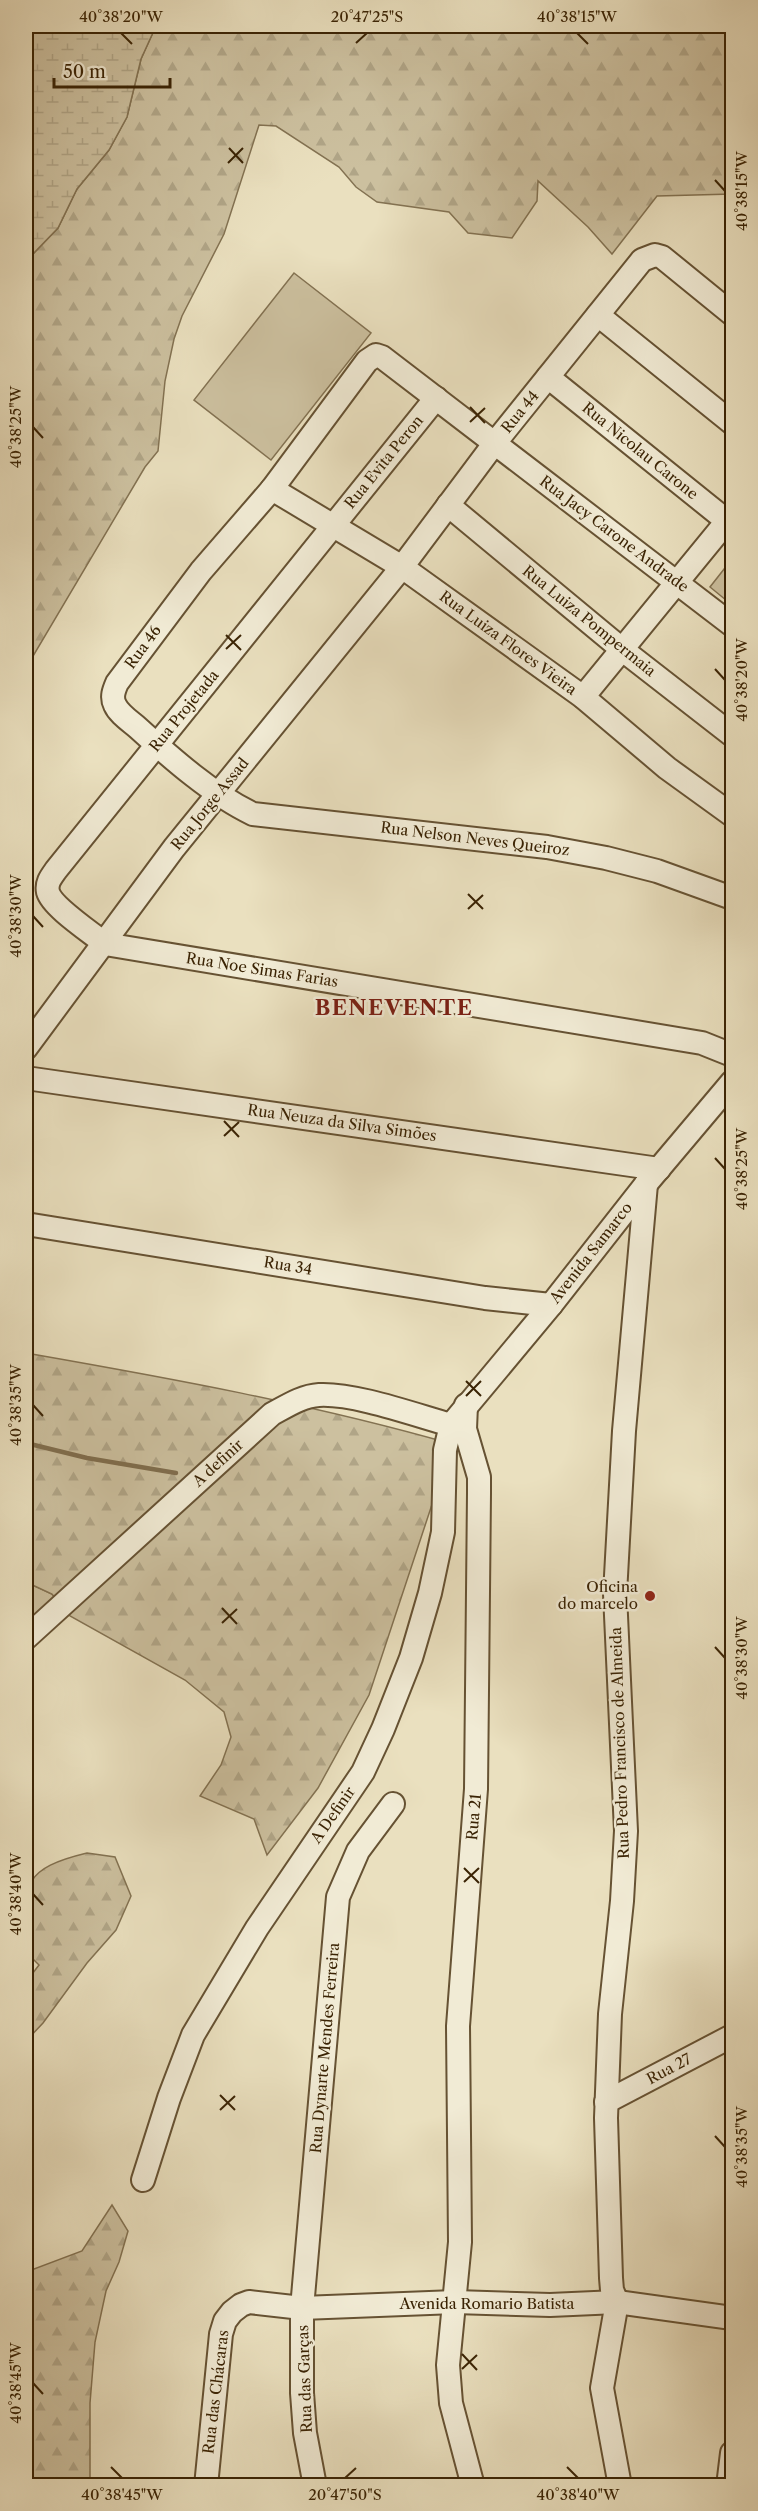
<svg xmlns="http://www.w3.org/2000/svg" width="758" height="2511" viewBox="0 0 758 2511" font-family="'Libre Caslon Text',serif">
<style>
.grass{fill:#ccc09f;stroke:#837252;stroke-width:1.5}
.forest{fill:url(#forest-firs);stroke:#837252;stroke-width:1.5}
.wetland{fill:url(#wetland-marsh);stroke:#837252;stroke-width:1.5}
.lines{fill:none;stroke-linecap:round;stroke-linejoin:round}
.stream{stroke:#806e4e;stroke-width:4.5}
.minor-casing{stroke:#665233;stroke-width:26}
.minor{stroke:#f1ebd5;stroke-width:22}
.ticks{fill:none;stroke:#3a2304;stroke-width:2}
.poi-dot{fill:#8f2418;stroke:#f1ebd5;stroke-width:2}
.labels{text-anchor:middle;stroke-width:5;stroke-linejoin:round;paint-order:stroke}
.street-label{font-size:15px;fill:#3a2304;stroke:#f1ebd5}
.poi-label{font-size:15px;fill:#3a2304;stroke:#f1ebd5;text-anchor:end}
.district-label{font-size:21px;font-weight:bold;letter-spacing:1.5px;fill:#7a1f14;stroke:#f1ebd5}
.neatline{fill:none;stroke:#3a2304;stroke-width:2}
.ticks-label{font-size:15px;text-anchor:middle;fill:#3a2304}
</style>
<defs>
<pattern id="forest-firs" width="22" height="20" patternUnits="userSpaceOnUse" patternTransform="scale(1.5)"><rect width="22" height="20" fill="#ccc09f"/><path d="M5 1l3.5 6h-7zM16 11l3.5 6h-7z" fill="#b0a587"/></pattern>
<pattern id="wetland-marsh" width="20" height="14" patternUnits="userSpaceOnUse" patternTransform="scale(1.5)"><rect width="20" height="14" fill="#ccc09f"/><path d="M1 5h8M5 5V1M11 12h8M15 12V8" fill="none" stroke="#b0a587"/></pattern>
</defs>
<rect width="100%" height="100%" fill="#eae0bf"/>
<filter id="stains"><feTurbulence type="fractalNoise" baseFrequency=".00333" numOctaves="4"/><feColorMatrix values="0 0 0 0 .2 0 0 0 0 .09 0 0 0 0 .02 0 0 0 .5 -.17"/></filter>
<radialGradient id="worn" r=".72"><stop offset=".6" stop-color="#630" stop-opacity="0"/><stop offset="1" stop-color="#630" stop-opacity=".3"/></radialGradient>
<g class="grass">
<path d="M294,273l77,60 -100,127 -77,-60z"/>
<path d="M732,559v46l-22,-18z"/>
<path d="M26,1582l26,12 13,16 -39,32z"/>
</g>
<g class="forest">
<path d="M156,26h576v168l-75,2 -45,58 -24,-27 -50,-46 -1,20 -25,37 -44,-5 -19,-21 -72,-10 -21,-15 -17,-20 -63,-41 -17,-1 -35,109 -42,82 -8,23 -9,42 -7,70 -13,16 -119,201v-401l7,-13 25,-26 19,-39 32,-39 18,-33 14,-58z"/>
<path d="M26,1353c143,25 286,51 426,91l-83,251 -51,93 -51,67 -13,-36 -54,-23 21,-31 10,-28 -7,-25 -39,-32 -115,-64 -18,-22 -26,-12z"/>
<path d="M87,1853l28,4 16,39 -15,34 -29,33 -44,60 -17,18v-59l13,-17 -13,-13c-1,-63 -10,-82 61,-99z"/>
<path d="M112,2205l16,26 -9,31 -13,29 -11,51 -5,61v82h-61l-3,-48v-165l56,-21z"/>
</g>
<path class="wetland" d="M26,26h130l-15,33 -14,58 -18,33 -32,39 -19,39 -25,26 -7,13z"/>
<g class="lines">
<path class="stream" d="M26,1443l61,15 89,15"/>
<g class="minor-casing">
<g id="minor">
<path d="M598,315l134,108"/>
<path d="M548,377l184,148"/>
<path d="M436,398l-380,472c-5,7 -10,13 -8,22 4,15 44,41 57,52l597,99 30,12"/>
<path d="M272,489l130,78 181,130 84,71 65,47"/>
<path d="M448,505l176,146 108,84"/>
<path d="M732,625l-350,-268 -6,-2 -9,6 -95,128 -71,82 -84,112c-3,7 -6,14 -2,22 4,9 15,16 23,23 33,30 75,67 115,86l294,33 59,11 51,13 75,27"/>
<path d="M583,697l149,-182"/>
<path d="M26,1048l148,-200 228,-281 92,-123 148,-184 13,-5 7,2 70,57"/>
<path d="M26,1078l633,91"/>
<path d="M26,1224l459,74 66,7"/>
<path d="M466,1405l-1,24 14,48v16l-3,296 -18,237 2,216 -12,123 3,38 22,83"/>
<path d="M26,1638l246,-224c15,-8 30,-18 47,-19 35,-2 96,20 132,30"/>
<path d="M606,2102l126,-66"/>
<path d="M143,2180l26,-82 24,-63 64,-107 106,-156 20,-43 28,-71 19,-65 13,-61 2,-82 6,-25 100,-120 95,-121 86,-102"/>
<path d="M206,2486l15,-152 4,-13 7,-9 9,-7 8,-3 53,6 153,-6 95,3 67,-3 115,16"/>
<path d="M315,2486l-10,-53 -3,-40v-85l36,-411 20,-46 35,-47"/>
<path d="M620,2486l-18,-98 15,-86 -5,-12 -1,-12 -5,-160 4,-104 12,-113 4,-70 -11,-237 9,-163 22,-247"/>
<path d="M728,2486l4,-33"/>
</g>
</g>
<use href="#minor" class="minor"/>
</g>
<path class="ticks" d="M121,33l11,11M577,33l11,11M356,43l11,-10M229,148l14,15M228,163l15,-15M715,180l10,11M470,407l15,16M470,422l15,-14M33,427l10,11M226,635l15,15M226,649l15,-14M715,669l10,11M468,894l15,15M468,909l15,-14M33,916l10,11M224,1121l15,16M224,1136l15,-14M715,1158l10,11M466,1381l15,15M466,1396l15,-15M33,1405l10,11M222,1608l15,16M222,1623l15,-14M715,1647l10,11M464,1868l15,15M464,1882l15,-14M33,1894l10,11M220,2095l15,15M220,2110l15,-14M715,2136l10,11M462,2354l15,16M462,2369l15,-14M33,2383l10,11M111,2467l11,11M567,2467l11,11M345,2478l11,-10"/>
<circle class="poi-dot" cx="650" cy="1596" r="6"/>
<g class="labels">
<g class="street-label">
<text transform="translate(520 412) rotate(-51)" y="5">Rua 44</text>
<text transform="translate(640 451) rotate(39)" y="5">Rua Nicolau Carone</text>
<text transform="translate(384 462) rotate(-51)" y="5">Rua Evita Peron</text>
<text transform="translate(614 534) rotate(37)" y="5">Rua Jacy Carone Andrade</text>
<text transform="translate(589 621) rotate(39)" y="5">Rua Luiza Pompermaia</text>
<text transform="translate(508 643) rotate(36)" y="5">Rua Luiza Flores Vieira</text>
<text transform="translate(143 647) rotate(-54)" y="5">Rua 46</text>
<text transform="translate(184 711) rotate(-51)" y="5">Rua Projetada</text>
<text transform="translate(210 804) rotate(-51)" y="5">Rua Jorge Assad</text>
<text transform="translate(475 839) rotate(7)" y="5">Rua Nelson Neves Queiroz</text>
<text transform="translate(262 970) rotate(9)" y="5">Rua Noe Simas Farias</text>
<text transform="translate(342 1123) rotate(8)" y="5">Rua Neuza da Silva Simões</text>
<text transform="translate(591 1253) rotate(-52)" y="5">Avenida Samarco</text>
<text transform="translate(288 1266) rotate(9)" y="5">Rua 34</text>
<text transform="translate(218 1463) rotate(-42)" y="5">A definir</text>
<text transform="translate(620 1743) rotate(-92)" y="5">Rua Pedro Francisco de Almeida</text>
<text transform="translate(333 1815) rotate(-55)" y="5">A Definir</text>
<text transform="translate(474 1817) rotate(-85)" y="5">Rua 21</text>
<text transform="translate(325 2048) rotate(-85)" y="5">Rua Dynarte Mendes Ferreira</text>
<text transform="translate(669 2069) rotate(-28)" y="5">Rua 27</text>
<text x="487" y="2309">Avenida Romario Batista</text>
<text transform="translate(305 2379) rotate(-92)" y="5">Rua das Garças</text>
<text transform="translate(216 2392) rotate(-83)" y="5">Rua das Chácaras</text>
</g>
<g class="poi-label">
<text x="638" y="1592">Oficina<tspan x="638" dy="17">do marcelo</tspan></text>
</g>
<g class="district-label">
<text x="394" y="1015">BENEVENTE</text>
</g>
</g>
<rect width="758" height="2511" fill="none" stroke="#eae0bf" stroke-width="66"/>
<path d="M54 78v9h116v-9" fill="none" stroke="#3a2304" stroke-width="3"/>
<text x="63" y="78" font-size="18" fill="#3a2304" stroke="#f1ebd5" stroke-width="4.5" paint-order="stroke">50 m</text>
<rect x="33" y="33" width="692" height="2445" class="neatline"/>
<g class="ticks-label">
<text x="121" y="22">40°38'20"W</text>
<text x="367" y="22">20°47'25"S</text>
<text x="577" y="22">40°38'15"W</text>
<text transform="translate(742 191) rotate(-90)" y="5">40°38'15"W</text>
<text transform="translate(16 427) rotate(-90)" y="5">40°38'25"W</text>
<text transform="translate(742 680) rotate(-90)" y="5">40°38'20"W</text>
<text transform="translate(16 916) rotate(-90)" y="5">40°38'30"W</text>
<text transform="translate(742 1169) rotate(-90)" y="5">40°38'25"W</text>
<text transform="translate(16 1405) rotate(-90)" y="5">40°38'35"W</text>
<text transform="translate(742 1658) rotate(-90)" y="5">40°38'30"W</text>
<text transform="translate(16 1894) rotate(-90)" y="5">40°38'40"W</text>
<text transform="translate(742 2147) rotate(-90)" y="5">40°38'35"W</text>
<text transform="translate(16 2383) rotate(-90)" y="5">40°38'45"W</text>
<text x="122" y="2500">40°38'45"W</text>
<text x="345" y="2500">20°47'50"S</text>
<text x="578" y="2500">40°38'40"W</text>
</g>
<rect width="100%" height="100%" filter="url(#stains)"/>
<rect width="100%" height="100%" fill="url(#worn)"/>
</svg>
